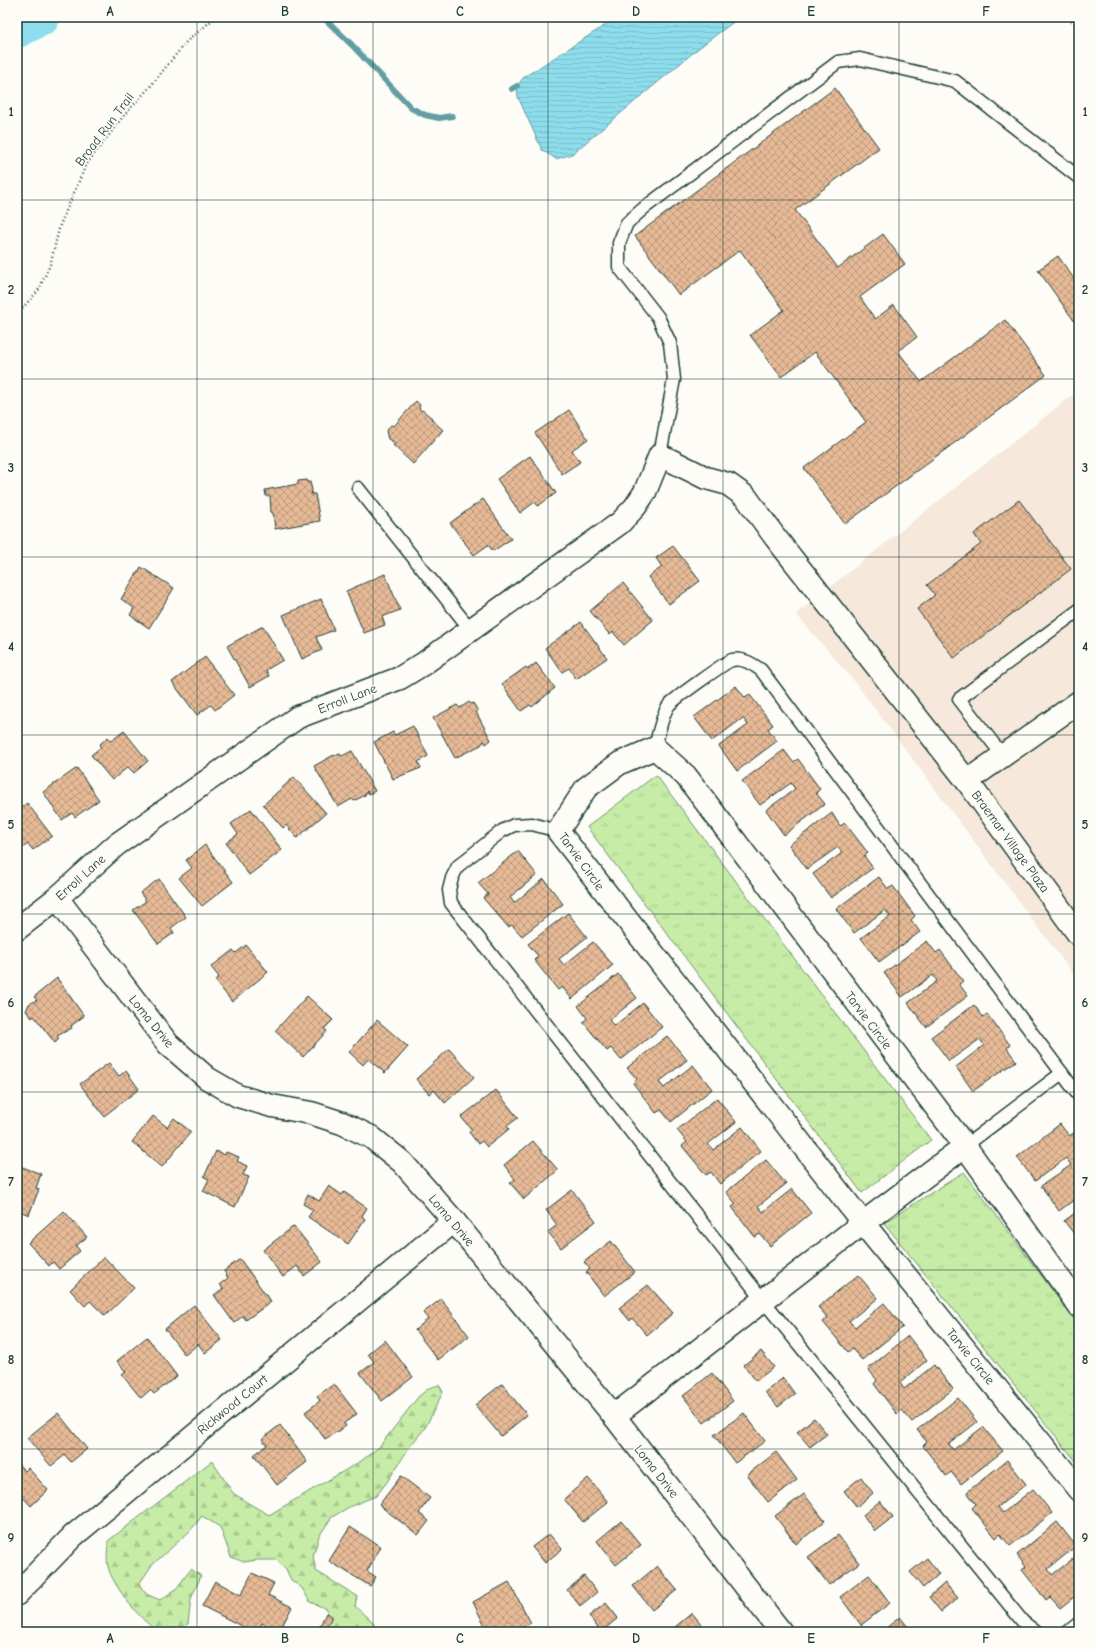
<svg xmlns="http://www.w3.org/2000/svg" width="1096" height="1649" viewBox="0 0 1096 1649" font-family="'Comic Neue',sans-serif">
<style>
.built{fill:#f6e8da}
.grass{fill:url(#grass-tufts);stroke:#72946e}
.forest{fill:url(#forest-firs);stroke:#72946e}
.water{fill:url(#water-rules);stroke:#629da2}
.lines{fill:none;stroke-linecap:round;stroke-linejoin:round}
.stream{stroke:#629da2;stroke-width:6}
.river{stroke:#8eddec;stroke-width:38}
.building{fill:url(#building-cross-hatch);stroke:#1f3d34}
.lane-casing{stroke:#1f3d34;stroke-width:15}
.street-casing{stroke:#1f3d34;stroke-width:25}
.path{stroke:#1f3d34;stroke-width:2.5;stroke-dasharray:1 3;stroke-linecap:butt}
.lane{stroke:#fdfcf7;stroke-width:12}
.street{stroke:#fdfcf7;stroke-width:22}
.grid{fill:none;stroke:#1f3d34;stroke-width:1;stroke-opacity:0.55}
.labels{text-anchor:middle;stroke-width:3;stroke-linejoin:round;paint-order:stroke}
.street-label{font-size:13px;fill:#1f3d34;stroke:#fdfcf7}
.neatline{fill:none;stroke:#1f3d34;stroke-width:1.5}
.grid-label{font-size:13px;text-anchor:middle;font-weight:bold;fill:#1f3d34}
</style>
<defs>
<pattern id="grass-tufts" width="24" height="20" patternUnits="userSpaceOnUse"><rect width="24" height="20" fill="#c6eca7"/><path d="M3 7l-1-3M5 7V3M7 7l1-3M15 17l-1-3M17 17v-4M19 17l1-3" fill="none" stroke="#aacb90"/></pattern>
<pattern id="forest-firs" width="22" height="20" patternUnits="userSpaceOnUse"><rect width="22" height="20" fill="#c6eca7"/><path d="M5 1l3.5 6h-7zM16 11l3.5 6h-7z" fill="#aacb90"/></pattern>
<pattern id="water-rules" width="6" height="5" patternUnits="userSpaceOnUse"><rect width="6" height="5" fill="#8eddec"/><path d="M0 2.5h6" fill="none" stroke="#7abfcb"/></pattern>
<pattern id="building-cross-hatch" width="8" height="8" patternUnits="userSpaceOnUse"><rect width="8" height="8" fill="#e7ba97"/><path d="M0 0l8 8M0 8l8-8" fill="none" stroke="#bb987c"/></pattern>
</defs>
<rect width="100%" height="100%" fill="#fdfcf7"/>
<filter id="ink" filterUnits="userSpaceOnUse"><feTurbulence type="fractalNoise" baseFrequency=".025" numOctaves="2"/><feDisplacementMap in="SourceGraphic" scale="8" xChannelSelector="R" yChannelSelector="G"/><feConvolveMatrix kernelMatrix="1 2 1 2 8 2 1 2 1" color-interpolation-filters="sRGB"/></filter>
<g filter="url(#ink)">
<path class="built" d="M1079,390v592l-224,-300 -59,-68z"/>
<g class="grass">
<path d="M656,775l275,365 -69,53 -275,-366z"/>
<path d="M964,1172l115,154v139l-195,-242z"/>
</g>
<path class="forest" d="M439,1385l4,7 -18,36 -14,17 -24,37 -11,14 -25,10 -19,11 -13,19 -6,20 3,15 41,25 -2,10 19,18 -1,8h-59l13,-13v-10l-17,-7 -8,-14 -11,-8 -5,-11 -10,-9h-19l-13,2 -13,-5 -11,-30 -18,-11 -12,15 -38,34 -13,19 7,10 14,6 16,-11 15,-20 10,7 -10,23 -3,25c-7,3 -18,10 -27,8 -16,-4 -51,-50 -53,-66 -2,-8 0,-17 0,-25l104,-80 21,32 15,10 21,12 92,-54 18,-14 39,-50 11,-9z"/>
<path class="water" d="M618,17h122l-40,30 -128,107 -16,5 -14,-9 -24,-53 -1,-11 7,-9z"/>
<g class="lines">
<g class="stream">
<path d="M323,17l29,28 59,63 14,7 14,3 13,-2"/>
<path d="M512,89l5,-3"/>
</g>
<path class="river" d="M17,29l24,-12"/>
</g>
<g class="building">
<path d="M835,88l44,60 -84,62 43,58 45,-34 22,30 -45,33 15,22 19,-14 23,32 -19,14 23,31 84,-62 41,55 -201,149 -41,-56 62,-46 -51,-70 -34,25 -31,-42 34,-25 -44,-60 -61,45 -44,-59z"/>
<path d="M1058,256l21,30v34l-4,2 -37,-52z"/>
<path d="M416,401l4,4 -1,3 3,3v-1l10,8 -1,1 12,11 -30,34 -20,-19 2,-2 -7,-4 -2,-8 5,-6 3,1z"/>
<path d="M569,410l19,29 -16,11 8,12 -18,12 -27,-41z"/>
<path d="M530,456l26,37 -18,13 -3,-4 -15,11 -23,-34z"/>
<path d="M307,480v2h3l2,8 -1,4h4l5,27 -45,8 -2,-16 -2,-1 -1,-16h-4l-1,-6 33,-6v-3z"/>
<path d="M483,499l28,40 -18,12 -5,-6 -14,10 -24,-32z"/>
<path d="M1019,500l52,69 -117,89 -37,-49 18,-14 -8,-10 54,-41 -7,-10z"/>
<path d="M673,546l27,35 -31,23 -21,-27 14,-10 -6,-9z"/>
<path d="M141,567l33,21 -25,40 -19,-13 4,-7 -13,-9z"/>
<path d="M385,574l15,36 -18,7 3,8 -21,8 -18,-42z"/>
<path d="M623,583l30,37 -29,25 -11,-13 -3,3 -20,-24z"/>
<path d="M321,599l13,31 -18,7 6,13 -20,9 -19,-44z"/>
<path d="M581,622l26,36 -31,21 -7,-11 -7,4 -17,-24z"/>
<path d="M263,626l20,34 -17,10 3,6 -19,11 -23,-41z"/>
<path d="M205,657l29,38 -19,15 -4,-5 -14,10 -25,-33z"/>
<path d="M536,663l19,25 -23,19 -2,-2 -9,6 -19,-27 24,-17 2,2z"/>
<path d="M736,686l9,12 5,-3 23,30 -5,4 9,12 -40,30 -18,-25 29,-21 -5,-7 -31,23 -18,-24z"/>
<path d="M469,702l2,2 2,-1 5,8 -2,1 15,28 -5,4 -2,-3 -3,4 -26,13 -22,-40 24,-13 3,3z"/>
<path d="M413,726l15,30 -10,6 3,6 -28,11 -19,-37 19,-10 2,3z"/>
<path d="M124,731l24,30 -14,12 -6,-6 -16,13 -21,-25 10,-8 -2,-2 9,-8 3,4z"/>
<path d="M784,750l9,12 5,-3 22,30 -4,4 9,11 -41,31 -18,-25 29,-21 -4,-6 -31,22 -18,-24z"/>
<path d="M352,751l23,40 -6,3 -2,-3 -2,4 -11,6 -2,-2 -14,8 -24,-41 18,-10 8,-2 2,2z"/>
<path d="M77,768l22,32 -24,17 -3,-4 -10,7 -19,-28z"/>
<path d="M294,777l32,36 -29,25 -11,-13 -3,3 -20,-23z"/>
<path d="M27,803l25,33 -19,14 -5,-6 -11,8v-41z"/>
<path d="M251,809l31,41 -33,25 -23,-32 12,-9 -7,-10z"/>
<path d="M832,813l8,13 5,-3 23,30 -4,3 9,12 -42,30 -18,-24 29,-21 -4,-6 -31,22 -18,-24z"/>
<path d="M205,845l28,37 -31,24 -23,-28 13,-10 -6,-8z"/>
<path d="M518,851l19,24 -27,22 4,6 30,-24 19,25 -41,32 -10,-11 -4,2 -25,-29 5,-4 -10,-11z"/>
<path d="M879,877l9,12 5,-3 22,30 -4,4 9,12 -41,30 -18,-24 29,-22 -5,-6 -31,23 -18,-24z"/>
<path d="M159,879l27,38 -15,11 3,5 -16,11 -25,-34 13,-9 -6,-8z"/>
<path d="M568,913l19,24 -28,22 5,6 29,-23 20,23 -41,34 -10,-12 -4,3 -24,-30 4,-4 -10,-12z"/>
<path d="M927,941l9,12 4,-3 23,31 -4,3 9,12 -42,31 -18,-24 29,-22 -4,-6 -31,22 -18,-24z"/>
<path d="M246,945l22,27 -36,30 -17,-22 4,-3 -8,-10 22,-17 3,3z"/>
<path d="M618,974l19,24 -28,22 5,6 29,-23 19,24 -41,33 -10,-12 -4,3 -24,-29 4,-4 -9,-12z"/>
<path d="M57,978l27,38 -13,10 1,2 -15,8 2,3 -4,4 -21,-27 -2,2 -6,-7 3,-7 8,-4 -3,-3z"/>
<path d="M307,996l26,24 -9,9 3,2 -24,26 -28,-26z"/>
<path d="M974,1005l9,12 4,-3 23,31 -3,3 9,13 -43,30 -17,-24 28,-22 -4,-6 -31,22 -18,-24z"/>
<path d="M377,1020l31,27 -23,26 -17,-14 -5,6 -14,-13z"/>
<path d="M667,1036l20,24 -28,22 5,6 29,-23 19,24 -41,33 -10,-12 -5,3 -23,-30 4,-4 -10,-11z"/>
<path d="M449,1049l25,28 -29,26 -11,-13 -5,4 -13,-15z"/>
<path d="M109,1063l10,13 7,-5 13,18 -35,27 -24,-32z"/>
<path d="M496,1090l22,28 -11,8 2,3 -22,18 -5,-6 -4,3 -9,-12 3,-2 -11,-13z"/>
<path d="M717,1098l19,24 -28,22 5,6 29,-23 19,24 -41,33 -9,-12 -5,3 -24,-29 5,-4 -10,-12z"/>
<path d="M153,1116l14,11 7,-9 17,14 -29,35 -30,-25z"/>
<path d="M1060,1124l9,12 5,-3 5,7v56l-20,15 -18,-25 30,-21 -5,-7 -31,23 -18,-24z"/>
<path d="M533,1141l25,29 -34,29 -14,-16 5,-4 -11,-14z"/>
<path d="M216,1151l9,4 1,-3 13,5 -2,4 10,5 -4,9 6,2 -14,30 -32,-16 6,-12 -5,-2z"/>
<path d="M766,1160l20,24 -28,22 5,6 29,-23 19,24 -41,33 -10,-12 -5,3 -23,-30 4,-3 -10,-12z"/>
<path d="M17,1165l24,9 -5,14 3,1 -10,26 -12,-5z"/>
<path d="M329,1186l13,9 2,-3 23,16 -5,8 3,3 -17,25 -40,-27 5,-7 -10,-6 5,-10 11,7z"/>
<path d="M572,1190l24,31 -35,27 -13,-16 9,-7 -11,-15z"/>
<path d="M1079,1210v30l-15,-19z"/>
<path d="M64,1211l23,26 -11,9 4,5 -21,18 -6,-7 -4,4 -21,-23z"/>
<path d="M294,1226l28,36 -18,14 -7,-10 -14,11 -20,-27z"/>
<path d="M611,1241l24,31 -31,24 -18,-24 4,-3 -6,-7z"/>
<path d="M104,1257l30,31 -29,28 -15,-15 -5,5 -15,-16z"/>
<path d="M240,1259l31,43 -25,18 -3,-4 -9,7 -20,-28 9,-6 -3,-5 8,-6 -4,-7z"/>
<path d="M858,1275l20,23 -29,23 6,6 29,-24 19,24 -41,33 -10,-11 -4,3 -25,-30 5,-4 -10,-11z"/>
<path d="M648,1285l25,28 -26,22 -15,-17 -2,3 -11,-13z"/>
<path d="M441,1299l28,37 -31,24 -23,-30 13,-11 -5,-6z"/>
<path d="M194,1305l28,35 -17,13 -7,-9 -13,11 -20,-26z"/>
<path d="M908,1336l19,24 -27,23 4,6 30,-24 19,24 -41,33 -10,-12 -5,4 -23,-30 3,-4 -9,-11z"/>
<path d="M147,1337l30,39 -23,18 -4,-4 -9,8 -19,-23 4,-3 -9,-11z"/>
<path d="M385,1340l28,37 -31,24 -22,-28 14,-11 -6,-8z"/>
<path d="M761,1351l13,16 -18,14 -12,-16z"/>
<path d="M712,1373l21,28 -29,22 -21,-27z"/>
<path d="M783,1378l12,16 -17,13 -13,-15z"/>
<path d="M334,1384l23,30 -13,9 2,3 -21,13 -20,-27 15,-11 -3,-5z"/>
<path d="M502,1384l25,31 -26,21 -26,-31z"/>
<path d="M958,1398l19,24 -28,22 4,6 30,-23 20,24 -42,33 -10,-12 -5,4 -23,-30 4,-4 -10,-12z"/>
<path d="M58,1413l29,36 -16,13 -6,-7 -14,11 -24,-28z"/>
<path d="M744,1413l21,28 -30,22 -21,-28z"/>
<path d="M814,1418l13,16 -17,13 -13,-15z"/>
<path d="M280,1425l27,37 -30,23 -23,-30 13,-10 -5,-6z"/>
<path d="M776,1452l21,28 -29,22 -21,-27z"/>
<path d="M1007,1460l19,24 -28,23 5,6 30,-24 19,24 -42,33 -10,-12 -4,4 -24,-30 4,-4 -9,-12z"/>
<path d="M17,1463l8,8 3,-3 20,22 -17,16 -12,-13 -2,2z"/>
<path d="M401,1476l29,22 -11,15 10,8 -11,14 -39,-30z"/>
<path d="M861,1477l12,16 -16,14 -13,-16z"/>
<path d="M588,1478l20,24 -25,20 -19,-23z"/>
<path d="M804,1494l21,27 -29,23 -21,-28z"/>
<path d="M880,1501l13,16 -18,14 -12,-16z"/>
<path d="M621,1521l20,24 -25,20 -19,-24z"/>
<path d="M1057,1522l19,24 -28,23 4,6 27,-21v39l-19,15 -10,-11 -4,3 -24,-30 4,-3 -9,-12z"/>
<path d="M350,1527l31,20 -14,24 9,6 -6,9 -41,-25z"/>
<path d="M549,1534l13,15 -17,14 -13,-16z"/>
<path d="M838,1535l21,28 -30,22 -21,-28z"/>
<path d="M927,1558l12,16 -16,14 -13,-16z"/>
<path d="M657,1566l20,24 -25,20 -19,-24z"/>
<path d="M252,1573l22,10 -6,12 24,12 -13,25 -17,-9 -4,9h-5l-51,-26 13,-25 26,14z"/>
<path d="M869,1575l21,28 -29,22 -21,-28z"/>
<path d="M584,1576l13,16 -17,14 -13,-16z"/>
<path d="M509,1582l22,41 -17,9h-14l-4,-7 -9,5 -14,-28z"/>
<path d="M945,1583l13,15 -17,14 -12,-15z"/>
<path d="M606,1603l12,15 -17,14 -12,-16z"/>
<path d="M326,1613l6,3 -7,15 -6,-3z"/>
<path d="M692,1613l16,19h-39z"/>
<path d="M900,1617l12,15h-31z"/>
</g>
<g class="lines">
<g class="lane-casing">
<g id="lane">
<path d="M660,455l14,-76 -4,-36 -12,-26 -39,-50v-24l8,-20 17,-15 194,-146 22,-3 95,22 122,95 2,-3"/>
<path d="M358,488l113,142"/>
<path d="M655,748c3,-12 7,-34 14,-43 5,-6 58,-44 63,-45 12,-2 20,4 29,10l318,426"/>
<path d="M1003,756l-44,-57 120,-89"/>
<path d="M558,831l-26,-7 -18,1 -12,6 -44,35 -6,12 -3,12 2,13 312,397 260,322 13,10"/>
<path d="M965,1146l97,-73"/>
<path d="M1068,1632l11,-9"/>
</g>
</g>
<g class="street-casing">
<g id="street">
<path d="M967,781l112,-79"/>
<path d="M57,898l111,146 39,34 31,18 34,10 39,7 31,10 29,14 31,25 52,59 160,195 167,216"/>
<path d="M17,929l40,-31 59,-53 182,-128 102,-39 23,-14 197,-141 15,-16 10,-15 15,-37 46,23 22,6 18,13 29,40 192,244 112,154"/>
<path d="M1079,1306l-114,-160 -279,-370 -31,-28 -35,15 -34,25 -28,43 305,392 216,267"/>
<path d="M614,1416l249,-193 102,-77"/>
<path d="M17,1594l56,-58 381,-315"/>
</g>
</g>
<g class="path">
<path d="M1064,17l15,9"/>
<path d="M17,314l21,-23 12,-26 10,-40 26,-60 39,-51 24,-26 38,-47 29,-24"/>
</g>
<use href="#lane" class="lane"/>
<use href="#street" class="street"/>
</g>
</g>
<path class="grid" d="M197,17v1615M373,17v1615M548,17v1615M723,17v1615M899,17v1615M17,200h1062M17,379h1062M17,557h1062M17,735h1062M17,914h1062M17,1092h1062M17,1270h1062M17,1449h1062"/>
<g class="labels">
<g class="street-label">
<text transform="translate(104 129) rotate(-53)" y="5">Broad Run Trail</text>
<text transform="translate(347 698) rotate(-21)" y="5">Erroll Lane</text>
<text transform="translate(1011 841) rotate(54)" y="5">Braemar Village Plaza</text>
<text transform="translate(582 861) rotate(54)" y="5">Tarvie Circle</text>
<text transform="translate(80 877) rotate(-42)" y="5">Erroll Lane</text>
<text transform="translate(869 1020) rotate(53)" y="5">Tarvie Circle</text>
<text transform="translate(152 1021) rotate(51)" y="5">Loma Drive</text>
<text transform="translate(452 1220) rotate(50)" y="5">Loma Drive</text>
<text transform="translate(971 1356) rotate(51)" y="5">Tarvie Circle</text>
<text transform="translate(232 1404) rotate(-39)" y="5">Rickwood Court</text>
<text transform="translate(657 1471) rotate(52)" y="5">Loma Drive</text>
</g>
</g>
<rect width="1096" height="1649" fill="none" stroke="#fdfcf7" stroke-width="44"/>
<rect x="22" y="22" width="1052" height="1605" class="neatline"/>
<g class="grid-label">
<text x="110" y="16">A</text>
<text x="285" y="16">B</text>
<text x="460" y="16">C</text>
<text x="636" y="16">D</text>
<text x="811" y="16">E</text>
<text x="986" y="16">F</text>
<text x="11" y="116">1</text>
<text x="1085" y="116">1</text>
<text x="11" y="294">2</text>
<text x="1085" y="294">2</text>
<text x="11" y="472">3</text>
<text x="1085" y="472">3</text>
<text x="11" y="651">4</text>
<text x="1085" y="651">4</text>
<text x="11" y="829">5</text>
<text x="1085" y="829">5</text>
<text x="11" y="1007">6</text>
<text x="1085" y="1007">6</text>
<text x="11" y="1186">7</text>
<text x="1085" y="1186">7</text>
<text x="11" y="1364">8</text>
<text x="1085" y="1364">8</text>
<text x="11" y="1542">9</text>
<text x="1085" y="1542">9</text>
<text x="110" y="1643">A</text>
<text x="285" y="1643">B</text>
<text x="460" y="1643">C</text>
<text x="636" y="1643">D</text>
<text x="811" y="1643">E</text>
<text x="986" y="1643">F</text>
</g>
</svg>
